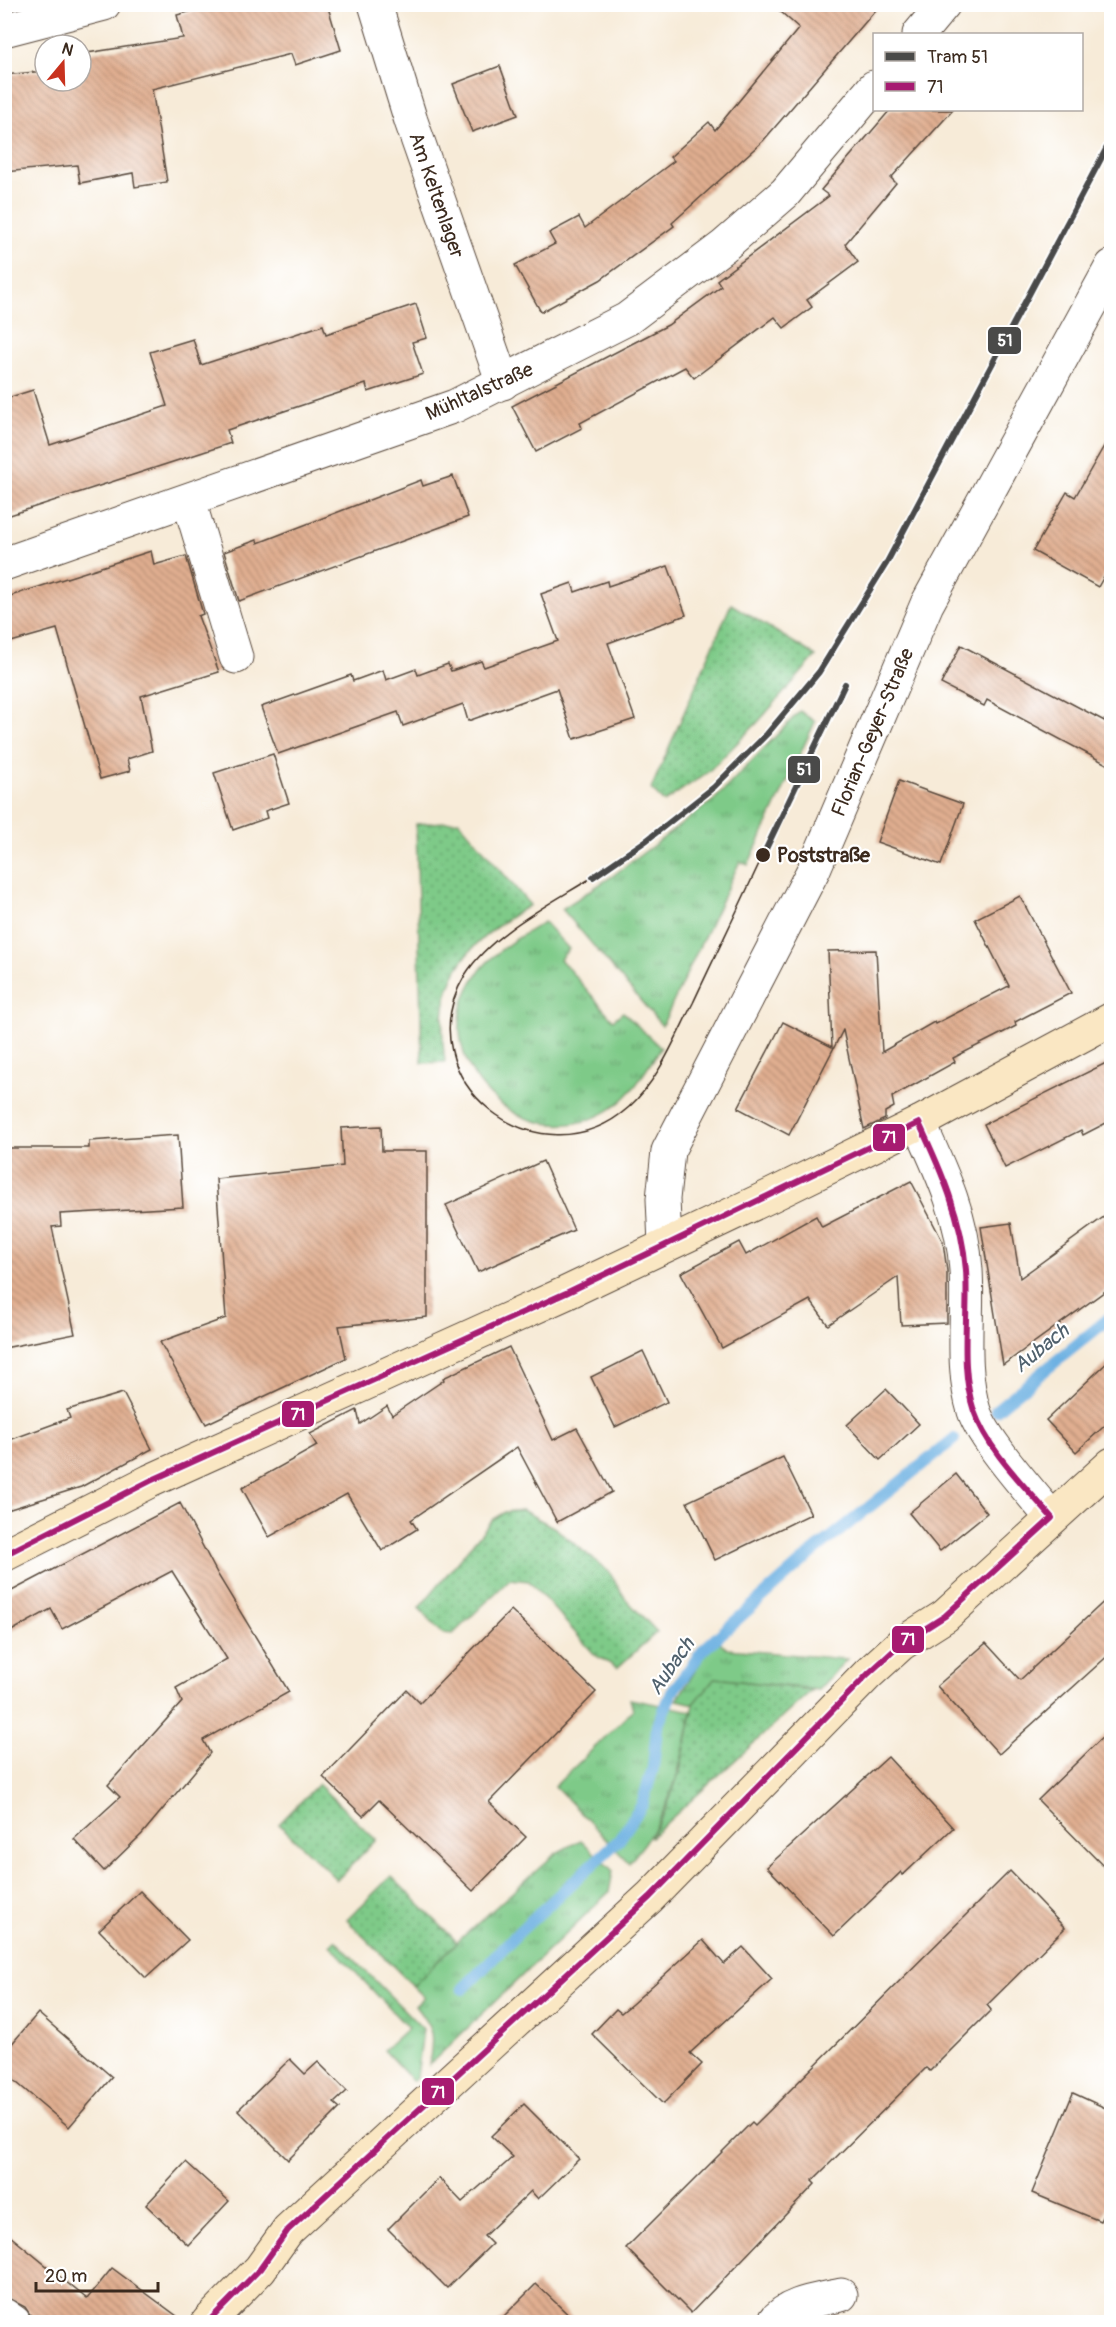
<svg xmlns="http://www.w3.org/2000/svg" width="1116" height="2327" viewBox="0 0 1116 2327" font-family="Pangolin,sans-serif">
<style>
.grass{fill:url(#grass-tufts);stroke:#5c7a53;stroke-width:1.5}
.park{fill:url(#park-dots);stroke:#5c7a53;stroke-width:1.5}
.lines{fill:none;stroke-linecap:round;stroke-linejoin:round}
.stream{stroke:#6db1e2;stroke-width:12}
.building{fill:url(#building-back-hatch)}
.street-casing{stroke:#57473a;stroke-width:35}
.secondary-casing{stroke:#57473a;stroke-width:35}
.street{stroke:#fff;stroke-width:33}
.secondary{stroke:#fae7c3;stroke-width:33}
.tram{stroke:#3b2a1e;stroke-width:1.5}
.bus-1-casing{stroke:#fff;stroke-width:10}
.bus-1{stroke:#a71b71;stroke-width:6}
.tram-1-casing{stroke:#fff;stroke-width:10}
.tram-1{stroke:#4a4a49;stroke-width:6}
.stop-dot{fill:#3b2a1e;stroke:#fff;stroke-width:2}
.labels{text-anchor:middle;stroke-width:4.5;stroke-linejoin:round;paint-order:stroke}
.street-label{font-size:20px;fill:#3b2a1e;stroke:#fff}
.stop-label{font-size:20px;font-weight:bold;fill:#3b2a1e;stroke:#fff;text-anchor:start}
.water-label{font-size:21px;font-style:italic;fill:#4f606c;stroke:#fff}
.line-badge{stroke:#fff;stroke-width:2}
.badge-label{font-size:16px;text-anchor:middle;font-weight:bold;fill:#fff}
</style>
<defs>
<pattern id="grass-tufts" width="24" height="20" patternUnits="userSpaceOnUse" patternTransform="scale(1.5)"><rect width="24" height="20" fill="#7eca88"/><path d="M3 7l-1-3M5 7V3M7 7l1-3M15 17l-1-3M17 17v-4M19 17l1-3" fill="none" stroke="#68a46f"/></pattern>
<pattern id="park-dots" width="8" height="8" patternUnits="userSpaceOnUse" patternTransform="scale(1.5)"><rect width="8" height="8" fill="#7eca88"/><path d="M2 2h.1M6 6h.1" fill="none" stroke="#68a46f" stroke-width="1.8" stroke-linecap="round"/></pattern>
<pattern id="building-back-hatch" width="6" height="6" patternUnits="userSpaceOnUse" patternTransform="scale(1.5)"><rect width="6" height="6" fill="#e0ae90"/><path d="M-1 5l2 2M0 0l6 6M5-1l2 2" fill="none" stroke="#b78e75"/></pattern>
</defs>
<rect width="100%" height="100%" fill="#fff"/>
<filter id="ink" filterUnits="userSpaceOnUse"><feTurbulence type="fractalNoise" baseFrequency=".0167" numOctaves="2"/><feDisplacementMap in="SourceGraphic" scale="12" xChannelSelector="R" yChannelSelector="G"/><feConvolveMatrix kernelMatrix="1 2 1 2 8 2 1 2 1" color-interpolation-filters="sRGB"/></filter>
<filter id="wash" filterUnits="userSpaceOnUse"><feTurbulence type="fractalNoise" baseFrequency=".008" numOctaves="4" result="noise"/><feDisplacementMap in="SourceGraphic" scale="24" xChannelSelector="R" yChannelSelector="G"/><feGaussianBlur stdDeviation="1.35" result="paint"/><feColorMatrix in="noise" values="0 0 0 0 0 0 0 0 0 0 0 0 0 0 0 0 0 1.4 0 .05"/><feComposite in="paint" operator="in"/></filter>
<g filter="url(#wash)">
<rect width="100%" height="100%" fill="#f7ebd8"/>
<g class="grass">
<path d="M800,711l15,11 -67,143 -8,-4 -78,165 -100,-117 49,-32 104,-78z"/>
<path d="M544,922l25,27 -9,10 53,61 10,-8 38,36c-13,18 -24,40 -41,54 -88,72 -211,-45 -138,-134 17,-20 40,-33 62,-46z"/>
<path d="M719,1641l8,8 120,10 -29,31 -102,-12 -22,26 -17,-4 29,-47z"/>
<path d="M630,1699l62,12c-12,61 -21,103 -63,152l-74,-77 78,-76z"/>
<path d="M581,1840l32,31 -4,21 -180,173c5,-30 5,-35 -14,-59l9,-9 -11,-11 44,-44 99,-89z"/>
<path d="M335,1940l88,89 -6,48 -4,4 -29,-31 24,-22 -78,-83z"/>
</g>
<g class="park">
<path d="M731,604l85,52 -58,66 -50,50 -44,30 -13,-13z"/>
<path d="M459,821l71,84c-69,41 -96,76 -85,157l-23,1 -6,-239z"/>
<path d="M522,1510l33,18 54,44 16,26 32,34 -40,36 -22,-13 -66,-74 -19,-2 -57,55 -11,-1 -23,-25 74,-89 12,-7z"/>
<path d="M715,1678l97,12 -162,148 16,-29 14,-38 14,-67z"/>
<path d="M318,1784l58,56 -39,40 -58,-56z"/>
<path d="M391,1876l66,66 -44,44 -66,-66z"/>
</g>
<g class="lines">
<g class="stream">
<path d="M996,1410l116,-94"/>
<path d="M463,1989l58,-59 98,-90 23,-35 11,-37 4,-41 15,-35 32,-43 108,-96 142,-114"/>
</g>
</g>
<g id="blocks">
<g class="building">
<path d="M219,4h108l14,46 -46,15 -4,-11 -139,35 15,93 -32,5 -2,-14 -53,10 -3,-18 -73,7v-97l41,-4v10h36v-27l102,-16 -6,-23z"/>
<path d="M772,4h109l-118,137 -91,82 2,3 -74,54 -59,32 -26,-47 40,-21 -6,-11 30,-16 6,11 89,-67 -4,-4 39,-35 6,8 84,-102z"/>
<path d="M500,66l18,49 -46,17 -19,-48z"/>
<path d="M890,110h63l-62,68 5,5 -51,61 13,18 -51,38 5,7 -28,21 -9,-11 -81,61 -9,-11 -105,56 2,5 -46,24 -24,-46 156,-81 53,-39 -4,-6 112,-84 -8,-6z"/>
<path d="M416,304l11,34 -15,4 11,32 -55,18 -2,-8 -139,46 4,13 -227,74v-118l29,-9 17,55 117,-39 -17,-54 43,-13 8,26 122,-40 3,9z"/>
<path d="M1112,432v130l-14,25 -65,-36 34,-59 8,5z"/>
<path d="M453,476l15,41 -229,84 -15,-49 33,-12 1,3 163,-63 2,6z"/>
<path d="M151,551l3,14 32,-9 17,58 -5,2 21,56 -78,24 11,55 -25,8 3,12 -30,8 -43,-150 -53,15v-46z"/>
<path d="M668,566l18,49 -78,28 27,76 -61,20 -17,-50 -89,32 -5,-17 -60,22 -5,-14 -120,42 -17,-47 90,-32 2,6 30,-11 3,10 30,-11 2,6 30,-11 3,7 30,-10 3,6 74,-26 -17,-47 31,-11 3,9 32,-11 1,5z"/>
<path d="M961,645l151,80v42l-125,-67 -3,6 -43,-22z"/>
<path d="M273,754l16,49 -24,8 2,7 -34,12 -19,-57z"/>
<path d="M899,781l64,23 -22,61 -64,-23z"/>
<path d="M1020,896l51,97 -56,29 1,4 -63,32 2,4 -63,35 2,10 -9,5v7l-21,10 -21,-99 -54,105 -51,-27 45,-86 49,25 -4,-96 48,-1 6,102 52,-30 1,2 74,-38 -34,-67z"/>
<path d="M1112,1060v60l-29,15 -2,-5 -76,38 -21,-44z"/>
<path d="M381,1126l1,25h45v166l-88,9 7,32 -140,66 -46,-82 66,-24 -10,-139 127,-13 -2,-38z"/>
<path d="M178,1135l5,72 -123,7 1,12 -9,1 23,107 -71,14v-200h85v-7z"/>
<path d="M543,1161l31,69 -96,42 -32,-67z"/>
<path d="M911,1181l32,61 4,29v52l-46,2 -3,-48 -70,48 -18,-25 -88,48 -41,-75 58,-31 7,13 70,-39 6,11z"/>
<path d="M1112,1211v75l-109,79 -22,-138 30,-4 9,55z"/>
<path d="M509,1347l44,93 24,-12 35,64 -55,30 -40,-75 -106,73 6,9 -35,22 -35,-57 -78,43 -27,-49 75,-42 -7,-12 47,-24 3,14 27,-18 5,9 52,-35 -1,-2z"/>
<path d="M643,1351l24,51 -52,25 -24,-50z"/>
<path d="M1112,1358v61l-36,33 -30,-32z"/>
<path d="M886,1389l33,35 -39,36 -33,-35z"/>
<path d="M123,1393l29,56 -71,38 -77,24v-69l66,-24 -3,-8z"/>
<path d="M783,1457l28,57 -96,46 -28,-58z"/>
<path d="M956,1474l31,39 -47,38 -31,-38z"/>
<path d="M180,1503l38,72 71,117 -86,48 7,13 -68,81 -38,37 -30,-32 46,-42 -12,-12 74,-83 -6,-14 51,-29 -55,-88 -110,58 -11,-20 -47,26v-40z"/>
<path d="M1112,1594v58l-113,102 -62,-68 49,-43 34,37z"/>
<path d="M511,1610l85,82 -107,110 37,35 -53,54 -94,-91 -16,16 -40,-39 84,-87 13,13z"/>
<path d="M1112,1728v147l-74,-75z"/>
<path d="M888,1757l65,71 -50,47 -2,-3 -67,64 -67,-69z"/>
<path d="M1010,1871l55,57 -78,77 4,5 -61,61 -4,-3 -114,113 3,3 -124,129 -65,-65 126,-126 3,3z"/>
<path d="M140,1891l48,49 -42,38 -47,-48z"/>
<path d="M703,1940l21,24 19,-17 29,32 -82,74 12,11 -39,40 -71,-70 24,-25 5,4 11,-9z"/>
<path d="M38,2013l74,64 -43,50 -65,-55v-19z"/>
<path d="M290,2059l15,15 13,-12 29,29 -13,12 6,5 -52,52 -50,-50z"/>
<path d="M1073,2093l39,18v85l-12,25 -68,-28z"/>
<path d="M524,2104l55,55 -41,40 -7,-8 -47,45 8,8 -45,44 -59,-59 51,-51 23,24 51,-45 -22,-21z"/>
<path d="M186,2162l43,39 -41,44 -42,-40z"/>
<path d="M4,2231l83,68 25,-31 73,54h-150l-10,-15 -21,-11z"/>
<path d="M536,2284l40,38h-78z"/>
</g>
</g>
</g>
<g filter="url(#ink)">
<use href="#blocks" fill-opacity="0" stroke="#57473a" stroke-width="1.5"/>
<g class="lines">
<g class="street-casing">
<g id="street">
<path d="M375,4l36,117 92,262"/>
<path d="M4,30l100,-26"/>
<path d="M919,34l25,-30"/>
<path d="M189,501l47,156"/>
<path d="M4,564l451,-158 172,-87 97,-73 61,-53 89,-106"/>
<path d="M919,1123c22,48 44,94 47,147 3,46 -6,96 8,141 9,28 58,83 78,107"/>
<path d="M665,1244l-2,-45 5,-48 146,-282 113,-265 185,-338"/>
<path d="M4,2315l10,7"/>
<path d="M774,2322c13,-19 45,-22 67,-27"/>
</g>
</g>
<g class="secondary-casing">
<g id="secondary">
<path d="M4,1555l146,-74 416,-188 204,-97 149,-73 193,-104"/>
<path d="M208,2322l52,-53 28,-39 362,-333 218,-223 33,-30 44,-28 167,-152"/>
</g>
</g>
<use href="#street" class="street"/>
<use href="#secondary" class="secondary"/>
<path class="tram" d="M593,877c-41,26 -102,56 -128,98 -62,104 74,212 164,132 30,-27 46,-69 64,-104 23,-49 47,-98 70,-148"/>
<g class="bus-1-casing">
<path id="bus-1" d="M4,1555l146,-74 416,-188 353,-170c22,47 43,95 47,147 3,46 -7,96 8,141 14,40 51,75 78,107l-107,98 -44,28 -33,30 -218,223 -362,333 -28,39 -52,53"/>
</g>
<use href="#bus-1" class="bus-1"/>
<g class="tram-1-casing">
<g id="tram-1">
<path d="M763,855l82,-171"/>
<path d="M593,877l54,-37 67,-53 53,-53 52,-62 67,-108 226,-426"/>
</g>
</g>
<use href="#tram-1" class="tram-1"/>
</g>
</g>
<circle class="stop-dot" cx="763" cy="855" r="8"/>
<g class="labels">
<g class="street-label">
<text transform="translate(437 195) rotate(71)" y="7">Am Keltenlager</text>
<text transform="translate(479 391) rotate(-24)" y="7">Mühltalstraße</text>
<text transform="translate(872 732) rotate(-67)" y="7">Florian-Geyer-Straße</text>
</g>
<g class="stop-label">
<text x="777" y="862">Poststraße</text>
</g>
<g class="water-label">
<text transform="translate(1041 1348) rotate(-39)" y="7">Aubach</text>
<text transform="translate(671 1666) rotate(-55)" y="7">Aubach</text>
</g>
</g>
<g class="line-badge">
<rect x="987" y="326" width="35" height="29" rx="6" fill="#4a4a49"/>
<rect x="787" y="755" width="34" height="29" rx="6" fill="#4a4a49"/>
<rect x="872" y="1123" width="34" height="29" rx="6" fill="#a71b71"/>
<rect x="281" y="1400" width="34" height="28" rx="6" fill="#a71b71"/>
<rect x="891" y="1625" width="34" height="29" rx="6" fill="#a71b71"/>
<rect x="421" y="2077" width="34" height="29" rx="6" fill="#a71b71"/>
</g>
<g class="badge-label">
<text x="1005" y="346">51</text>
<text x="804" y="775">51</text>
<text x="889" y="1143">71</text>
<text x="298" y="1420">71</text>
<text x="908" y="1645">71</text>
<text x="438" y="2098">71</text>
</g>
<rect width="1116" height="2327" fill="none" stroke="#fff" stroke-width="24"/>
<rect x="873" y="33" width="210" height="78" fill="#ffffff" stroke="#b1aaa5" stroke-width="1.5"/>
<rect x="885" y="52" width="30" height="9" fill="#4a4a49" stroke="#b1aaa5" stroke-width="1.5"/>
<text x="927" y="63" font-size="18" fill="#3b2a1e">Tram 51</text>
<rect x="885" y="82" width="30" height="9" fill="#a71b71" stroke="#b1aaa5" stroke-width="1.5"/>
<text x="927" y="93" font-size="18" fill="#3b2a1e">71</text>
<g transform="translate(63 63) rotate(19)"><circle r="28" fill="#ffffff" stroke="#b1aaa5" stroke-width="1.5"/>
<path d="M0-4.5L10 22L0 15L-10 22Z" fill="#c8321e"/>
<text y="-9" font-size="16" font-weight="bold" text-anchor="middle" fill="#3b2a1e">N</text>
</g>
<path d="M36 2282v9h122v-9" fill="none" stroke="#3b2a1e" stroke-width="3"/>
<text x="45" y="2282" font-size="18" fill="#3b2a1e" stroke="#ffffff" stroke-width="4.5" paint-order="stroke">20 m</text>
</svg>
